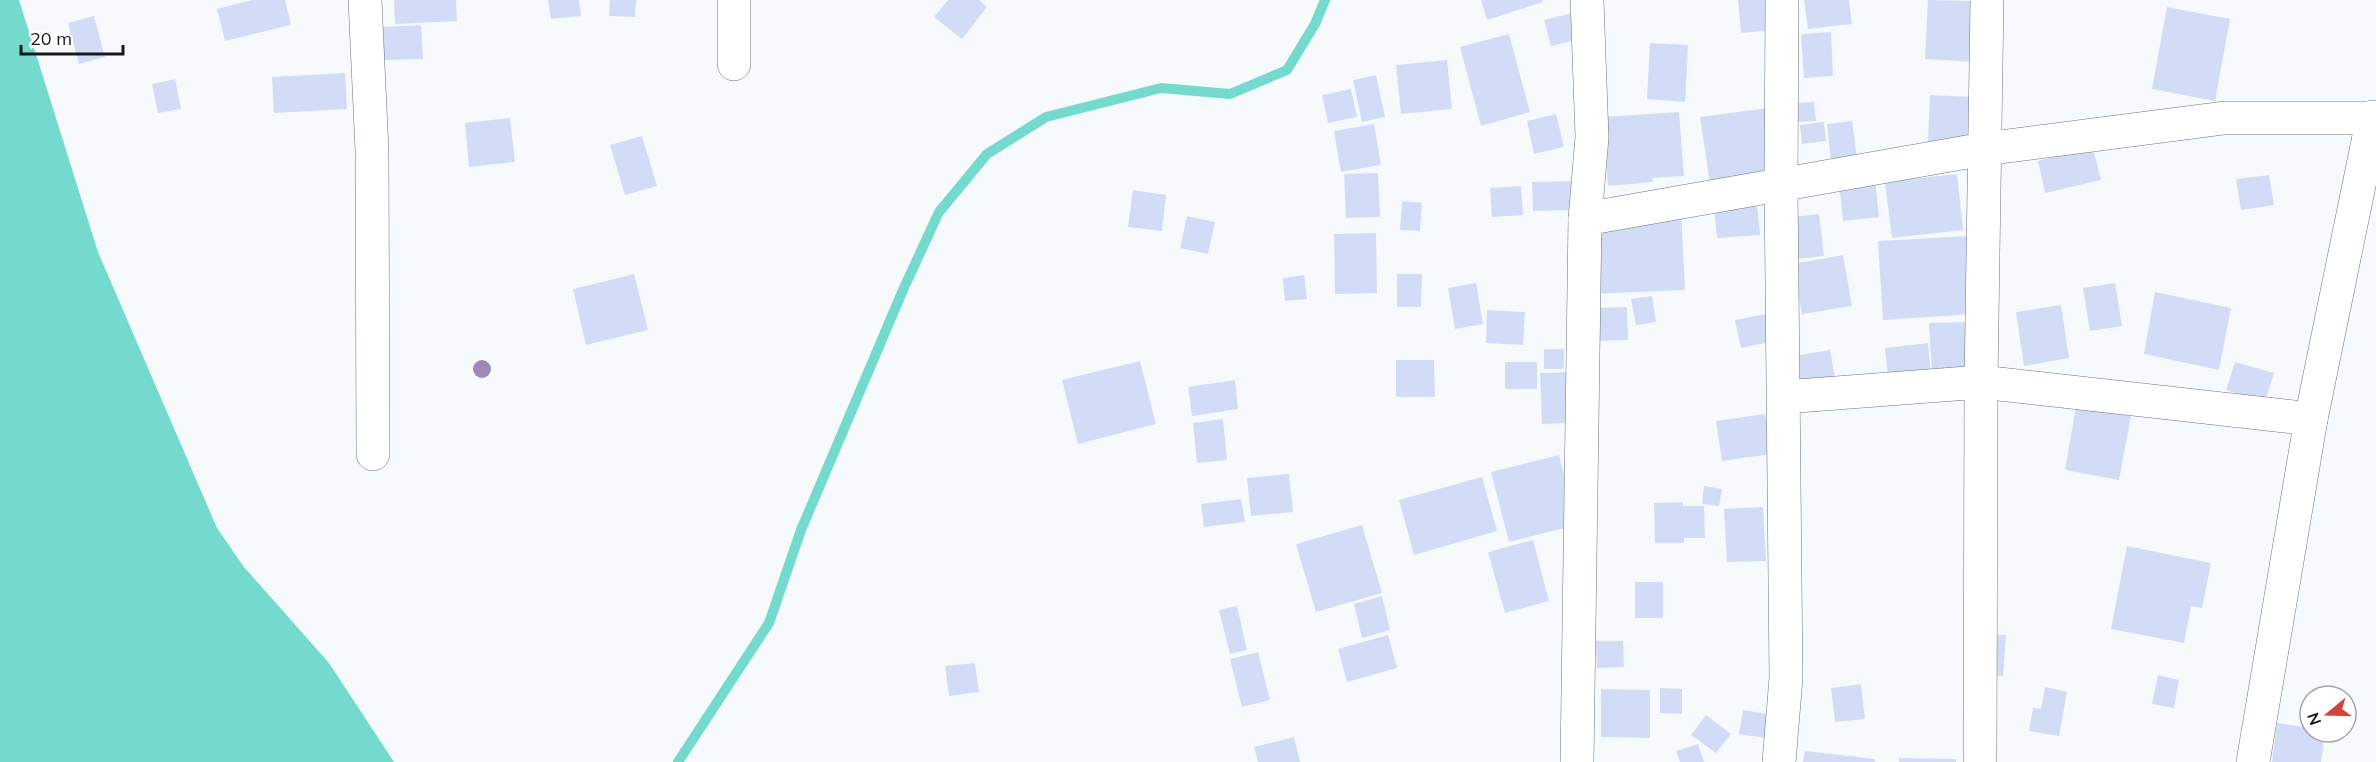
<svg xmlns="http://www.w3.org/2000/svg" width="2376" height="762" viewBox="0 0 2376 762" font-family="Mulish,sans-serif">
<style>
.water{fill:#74dace}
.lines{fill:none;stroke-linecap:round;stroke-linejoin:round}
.stream{stroke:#74dace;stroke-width:10}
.building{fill:#d3dcf7}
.minor-casing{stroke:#6b747c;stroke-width:34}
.minor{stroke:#fff;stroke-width:33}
.tree{fill:#9b8ab6}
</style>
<rect width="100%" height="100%" fill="#f6fafd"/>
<path class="water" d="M0,0h19l79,252 119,276 27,39 85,96 65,99h-394z"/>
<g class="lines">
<path class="stream" d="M678,762l91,-139 32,-93 102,-240 36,-78 48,-58 59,-37 115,-29 69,6 57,-24 28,-46 10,-24"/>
</g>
<g class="building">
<path d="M252,0h33l6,25 -66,16 -8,-32z"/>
<path d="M394,0h62l1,21 -62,3z"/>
<path d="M548,0h31l2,16 -30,3z"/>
<path d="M610,0h26l-1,17 -26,-1z"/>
<path d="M948,0h31l8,7 -25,32 -28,-22z"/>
<path d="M1481,0h61l1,2 -56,18z"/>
<path d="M1738,0h33l3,30 -33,3z"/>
<path d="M1804,0h45l3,24 -44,5z"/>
<path d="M1928,0l48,1 -3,61 -48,-3z"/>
<path d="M2167,7l63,12 -15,82 -63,-12z"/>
<path d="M1572,13l7,26 -28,7 -7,-26z"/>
<path d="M94,16l11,41 -26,7 -11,-41z"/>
<path d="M421,25l2,34 -39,1 -1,-33z"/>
<path d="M1831,32l2,44 -29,2 -3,-44z"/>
<path d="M1509,34l21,78 -49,14 -21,-79z"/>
<path d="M1650,43l38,2 -3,57 -38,-3z"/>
<path d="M1447,60l5,49 -51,5 -5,-49z"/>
<path d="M345,73l2,36 -73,4 -2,-36z"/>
<path d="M1376,75l9,42 -23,5 -9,-42z"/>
<path d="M175,79l6,30 -23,4 -6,-29z"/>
<path d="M1351,89l6,28 -29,6 -6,-28z"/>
<path d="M1930,95l43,2 -2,47 -43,-2z"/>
<path d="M1814,102l2,19 -20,1v-19z"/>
<path d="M1768,108l9,67 -67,9 -10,-67z"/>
<path d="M1679,112l5,64 -32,2 1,4 -45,4 -5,-69z"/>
<path d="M1556,114l8,33 -30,7 -7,-33z"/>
<path d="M510,118l5,44 -46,5 -4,-44z"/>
<path d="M1852,121l5,36 -26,4 -4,-37z"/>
<path d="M1824,122l2,19 -24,3 -2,-19z"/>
<path d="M1374,124l7,41 -40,7 -7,-41z"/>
<path d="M642,136l15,50 -32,9 -15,-50z"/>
<path d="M2093,148l8,32 -56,13 -7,-32z"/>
<path d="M1378,173l2,44 -34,1 -2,-44z"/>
<path d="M1957,174l6,56 -71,8 -7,-56z"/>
<path d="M2269,175l5,30 -33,5 -5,-31z"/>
<path d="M1875,180l4,37 -36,4 -4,-38z"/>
<path d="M1573,181v29l-40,1 -1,-29z"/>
<path d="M1521,186l2,29 -31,2 -2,-29z"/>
<path d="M1133,190l33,5 -4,36 -34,-4z"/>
<path d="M1402,201l20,2 -2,28 -20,-1z"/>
<path d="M1757,203l3,32 -43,3 -3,-31z"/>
<path d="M1681,209l4,81 -92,4 -3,-67z"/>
<path d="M1819,214l5,42 -26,3 -5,-42z"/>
<path d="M1187,216l28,6 -7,32 -28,-6z"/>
<path d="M1376,233l1,60 -42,1 -1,-60z"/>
<path d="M1967,236l5,78 -89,6 -5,-79z"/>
<path d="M1843,255l9,51 -50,8 -9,-50z"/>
<path d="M634,274l14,56 -62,15 -13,-56z"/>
<path d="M1397,274h25l-1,33h-24z"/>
<path d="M1304,275l3,24 -22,2 -2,-23z"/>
<path d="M1476,283l7,41 -28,5 -7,-41z"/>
<path d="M2115,283l7,43 -32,5 -7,-43z"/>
<path d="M2155,292l76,16 -12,62 -75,-16z"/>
<path d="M1652,296l4,26 -20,3 -5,-26z"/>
<path d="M2061,305l8,53 -45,8 -8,-54z"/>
<path d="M1627,307l1,33 -32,1 -1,-33z"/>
<path d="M1487,310l38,2 -2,33 -37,-2z"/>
<path d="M1770,313l5,28 -34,7 -6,-28z"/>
<path d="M1969,322l2,49 -39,2 -3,-50z"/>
<path d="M1928,343l3,30 -43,5 -3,-30z"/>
<rect x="1544" y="349" width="20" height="20"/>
<path d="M1830,350l5,28 -36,6 -5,-28z"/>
<path d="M1396,360h38l1,37h-39z"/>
<path d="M1140,361l16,63 -78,20 -16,-64z"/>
<rect x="1505" y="362" width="32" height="27"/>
<path d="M2235,362l39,11 -9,29 -39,-12z"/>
<path d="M1568,372l2,51 -28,1 -2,-51z"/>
<path d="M1235,380l3,29 -46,7 -4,-29z"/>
<path d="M2076,406l55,10 -12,64 -54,-10z"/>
<path d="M1765,414l6,40 -49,7 -6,-40z"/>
<path d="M1223,419l4,41 -30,3 -4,-40z"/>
<path d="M1559,455l17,70 -67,17 -18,-70z"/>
<path d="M1289,474l4,38 -42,4 -4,-38z"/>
<path d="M1482,477l15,54 -83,24 -15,-55z"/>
<path d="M1704,486l18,3 -3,17 -17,-2z"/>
<path d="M1241,499l4,23 -41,5 -3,-23z"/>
<path d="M1683,502v4h21l1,32h-21v5h-29l-1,-40z"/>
<path d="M1763,507l3,54 -39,1 -3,-53z"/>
<path d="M1362,525l20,68 -66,19 -20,-68z"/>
<path d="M1533,540l16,61 -44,12 -17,-61z"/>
<path d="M2127,546l84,17 -9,45 -11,-2 -7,37 -73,-14z"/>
<rect x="1635" y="582" width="28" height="36"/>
<path d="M1382,596l8,34 -28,8 -8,-34z"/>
<path d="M1237,606l10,44 -17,4 -11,-44z"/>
<path d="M1986,634l20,1 -3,41 -20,-1z"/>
<path d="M1388,635l9,33 -50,14 -9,-33z"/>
<path d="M1596,641h27l1,26 -27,1z"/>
<path d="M1258,652l12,48 -28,7 -12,-48z"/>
<path d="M975,663l4,29 -30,4 -4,-30z"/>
<path d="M2158,675l21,5 -5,28 -22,-4z"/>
<path d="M1861,684l4,35 -30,3 -4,-34z"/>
<path d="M2045,687l22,5 -8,44 -30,-5 4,-23 8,1z"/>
<path d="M1660,688l22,1v25l-22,-1z"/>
<path d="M1601,689l49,1v48l-49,-1z"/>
<path d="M1743,710l25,4 -3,24 -26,-4z"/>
<path d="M1706,715l25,19 -15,19 -25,-18z"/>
<path d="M2277,723l33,5v4h15l-4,30h-49z"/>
<path d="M1294,737l6,25h-42l-4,-15z"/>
<path d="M1698,744l6,18h-24l-4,-11z"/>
<path d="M1805,751l70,8v3h-72z"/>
<path d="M1899,758l57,1v3h-57z"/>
</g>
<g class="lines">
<g class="minor-casing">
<g id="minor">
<path d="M365,0l7,151 1,303"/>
<path d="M734,0v64"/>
<path d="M1585,219l399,-70 240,-31h152"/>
<path d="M1784,397l197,-15 330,37"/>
<path d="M1577,762l8,-543 7,-82 -5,-137"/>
<path d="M1779,762l7,-84 -5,-493 1,-185"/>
<path d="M1980,762l1,-380 6,-382"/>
<path d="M2253,762l58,-343 62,-302"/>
</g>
</g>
<use href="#minor" class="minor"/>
</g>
<circle class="tree" cx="482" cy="369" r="9"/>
<g transform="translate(2328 714) rotate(251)"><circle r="28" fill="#ffffff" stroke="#a2a3a5" stroke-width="1.5"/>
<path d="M0-4.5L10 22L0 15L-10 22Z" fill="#d2443a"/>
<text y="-9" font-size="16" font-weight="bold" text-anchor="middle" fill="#171a1d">N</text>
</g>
<path d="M21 45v9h102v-9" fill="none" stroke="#171a1d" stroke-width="3"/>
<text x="30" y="45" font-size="18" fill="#171a1d" stroke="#ffffff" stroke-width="4.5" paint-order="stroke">20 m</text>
</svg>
